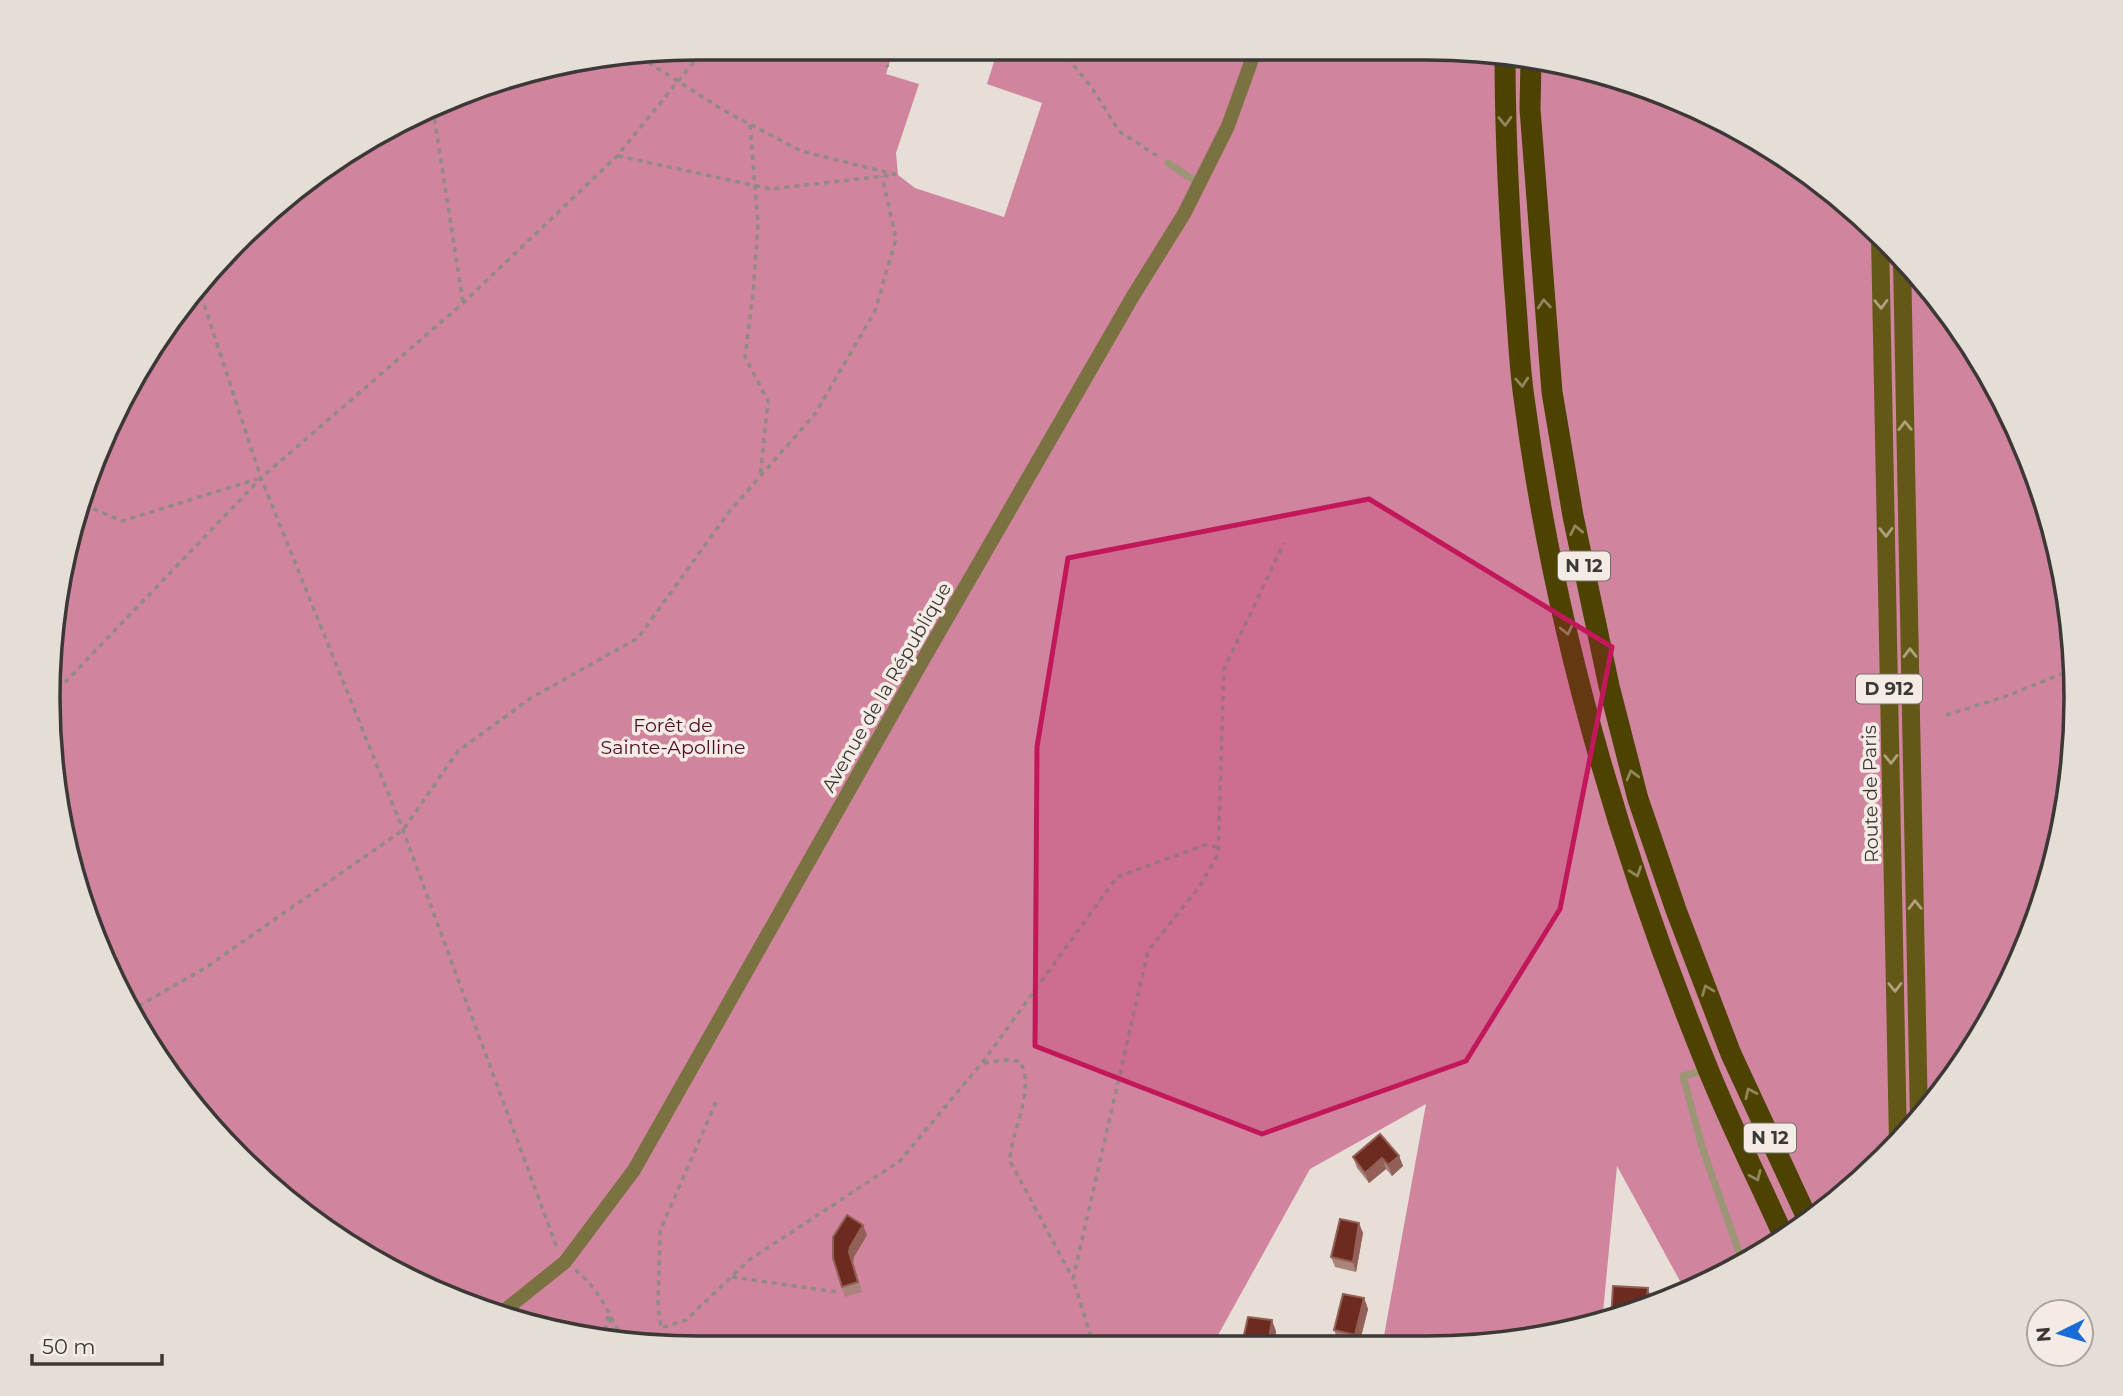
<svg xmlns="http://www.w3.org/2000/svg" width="2123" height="1396" viewBox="0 0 2123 1396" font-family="Montserrat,sans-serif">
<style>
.forest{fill:#d0849e}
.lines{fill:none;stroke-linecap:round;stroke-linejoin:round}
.path{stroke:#918b86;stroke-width:3.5;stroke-dasharray:5 5;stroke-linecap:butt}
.lane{stroke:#9c9677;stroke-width:7}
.secondary{stroke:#7b7242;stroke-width:14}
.primary{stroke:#645816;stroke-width:18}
.highway{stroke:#4d4200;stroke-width:21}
.wall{fill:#aa847a}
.shaded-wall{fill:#926056}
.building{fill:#6d2a1e;stroke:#926056;stroke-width:2}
.oneway{stroke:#90865b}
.oneway2{stroke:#aca27d}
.marked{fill:#c2185b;fill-opacity:0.2;stroke:#c2185b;stroke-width:5;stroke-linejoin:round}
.labels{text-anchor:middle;stroke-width:7;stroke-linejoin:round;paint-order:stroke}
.shield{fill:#f4ece4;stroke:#726e6a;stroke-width:2}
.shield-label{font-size:18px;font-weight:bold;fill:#3b3835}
.street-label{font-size:19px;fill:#3b3835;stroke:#f4ece4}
.park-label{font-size:19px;fill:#500b2b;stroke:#f4ece4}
.rim{fill:none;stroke:#3b3835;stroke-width:3.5}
</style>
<rect width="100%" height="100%" fill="#e7ded7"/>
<path class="forest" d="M698,47l196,2 -8,25 33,10 -23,69 2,22 17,13 89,29 38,-114 -55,-19 11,-35 512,4 202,61 142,95 88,93 67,109 45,119 20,126 -4,127 -29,125 -53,116 -74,103 -93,88 -109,67 -26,10 -69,-126 -15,157 -135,24h-85l44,-243 -116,65 -98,177 -599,-3 -202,-61 -142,-95 -134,-163 -75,-199 -11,-170 48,-206 85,-147 154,-145 153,-75z"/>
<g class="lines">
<g class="path">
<path d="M876,48l12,19"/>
<path d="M1061,50l31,38 27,43 40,26"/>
<path d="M640,57l83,53 78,41 97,24"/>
<path d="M433,109l30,194"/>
<path d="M750,125l8,99 -5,70 -8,63 23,44 -8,76"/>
<path d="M618,156l153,33 122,-14"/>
<path d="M198,286l63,192 142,352 154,418"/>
<path d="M84,505l38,16 135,-42"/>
<path d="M51,697l210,-219 202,-175 154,-147 89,-109"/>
<path d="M1946,715l58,-18 70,-28"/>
<path d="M130,1011l75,-43 198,-138 55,-79 73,-53 107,-60 91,-126 86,-98 60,-103 21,-72 -14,-63"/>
<path d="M984,1063l21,-3 15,1c16,30 -9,68 -10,100l62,116"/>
<path d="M716,1102l-56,129 -2,75 3,22 25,-8 63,-60 151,-99 85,-102 132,-182 88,-32 14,2"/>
<path d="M575,1270c24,18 36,46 49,73"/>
<path d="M732,1277l105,15"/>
<path d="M610,1318l4,25"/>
<path d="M602,1340l7,-26"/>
<path d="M1094,1346l-21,-67 75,-328 52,-65 18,-32 6,-185 60,-126"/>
</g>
<g class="lane">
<path d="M1168,163l32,21"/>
<path d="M1706,1070l-23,6 20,74 40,113"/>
</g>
<path class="secondary" d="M505,1310l60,-48 69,-92 285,-503 214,-371 51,-82 44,-88 27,-75"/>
<g class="primary">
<path d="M1880,236l18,906"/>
<path d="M1902,260l17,860"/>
</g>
<g class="highway">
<path d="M1505,53c0,80 4,160 10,240 3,35 4,70 9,105 30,230 96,456 184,671 23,57 51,112 76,168"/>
<path d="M1531,59l-1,50 22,283 21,124 36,170 29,113 38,111 55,144 78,168"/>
</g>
</g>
<g class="wall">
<path d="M1399,1156l4,10 -11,10 -6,-7 -17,14 -12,-15 -4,-11z"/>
<path d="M1363,1233l-7,39 -21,-5 -4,-10z"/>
<path d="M867,1235l-13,22 -1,6 9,29 -17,5 -3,-10 -9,-50z"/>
<path d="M1364,1298l4,11 -9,36 -21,-5 -4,-10z"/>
<path d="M1276,1331l-2,15 -26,-1 -4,-10z"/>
</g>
<g class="shaded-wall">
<path d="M1399,1156l4,10 -11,10 -4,-11z"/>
<path d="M1382,1158l4,11 -17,14 -4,-10z"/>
<path d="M1359,1223l4,10 -7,39 -3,-10z"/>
<path d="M863,1225l4,10 -13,22 -1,6 9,29 -13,-40 1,-5z"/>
<path d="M1648,1288l5,16 -7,3z"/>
<path d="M1364,1298l4,11 -9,36 -4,-10z"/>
<path d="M1272,1320l4,11 -2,15h-2l-3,-7z"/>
</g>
<g class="building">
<path d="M1380,1134l19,22 -11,9 -6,-7 -17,15 -12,-16z"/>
<path d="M847,1215l16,10 -13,22 -1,5 9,30 -16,5 -9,-29v-21z"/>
<path d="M1340,1219l19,4 -6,39 -22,-5z"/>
<path d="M1613,1286l35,2 -2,19 -35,13z"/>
<path d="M1343,1294l21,4 -9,37 -21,-5z"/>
<path d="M1248,1317l24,3 -3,19 -25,-4z"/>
</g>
<defs><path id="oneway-chevron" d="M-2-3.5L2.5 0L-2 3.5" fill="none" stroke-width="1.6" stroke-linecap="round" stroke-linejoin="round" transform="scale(1.75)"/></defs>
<g class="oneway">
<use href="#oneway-chevron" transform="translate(1505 121) rotate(88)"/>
<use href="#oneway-chevron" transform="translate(1544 304) rotate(-95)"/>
<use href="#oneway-chevron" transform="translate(1522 382) rotate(86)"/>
<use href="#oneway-chevron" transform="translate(1576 530) rotate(-102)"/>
<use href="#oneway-chevron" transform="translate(1567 630) rotate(77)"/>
<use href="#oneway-chevron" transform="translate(1632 775) rotate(-105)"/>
<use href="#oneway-chevron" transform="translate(1636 872) rotate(71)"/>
<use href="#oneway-chevron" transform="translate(1707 990) rotate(-111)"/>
<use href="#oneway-chevron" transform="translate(1750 1093) rotate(-115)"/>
<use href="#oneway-chevron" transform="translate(1756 1176) rotate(66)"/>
</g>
<g class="oneway2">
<use href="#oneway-chevron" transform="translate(1881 304) rotate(89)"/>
<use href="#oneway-chevron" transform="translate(1905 426) rotate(-91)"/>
<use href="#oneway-chevron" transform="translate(1886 532) rotate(89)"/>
<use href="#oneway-chevron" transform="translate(1910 653) rotate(-91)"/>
<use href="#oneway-chevron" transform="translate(1891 759) rotate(89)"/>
<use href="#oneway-chevron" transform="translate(1915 905) rotate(-91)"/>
<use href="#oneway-chevron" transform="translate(1895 987) rotate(89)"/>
</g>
<path class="marked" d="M1369,499l243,148 -52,262 -94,152 -204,73 -227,-88 2,-299 31,-189z"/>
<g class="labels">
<g class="shield">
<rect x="1558" y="551.5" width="52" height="29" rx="5"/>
<rect x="1856" y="674.5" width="66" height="29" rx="5"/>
<rect x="1744" y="1123.5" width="52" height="29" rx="5"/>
</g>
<g class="shield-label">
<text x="1584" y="572">N 12</text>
<text x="1889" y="695">D 912</text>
<text x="1770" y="1144">N 12</text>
</g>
<g class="street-label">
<text transform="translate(886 687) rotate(-60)" y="7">Avenue de la République</text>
<text transform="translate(1870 794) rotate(-91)" y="7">Route de Paris</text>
</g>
<g class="park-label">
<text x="673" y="732">Forêt de<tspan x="673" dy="22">Sainte-Apolline</tspan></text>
</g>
</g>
<path d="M0 0H2123V1396H0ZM698 60H1426A638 638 0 0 1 2064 698V698A638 638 0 0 1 1426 1336H698A638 638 0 0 1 60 698V698A638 638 0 0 1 698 60Z" fill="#e5ded6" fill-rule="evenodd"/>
<path class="rim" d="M698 60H1426A638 638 0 0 1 2064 698V698A638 638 0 0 1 1426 1336H698A638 638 0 0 1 60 698V698A638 638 0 0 1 698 60Z"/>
<g transform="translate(2060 1333) rotate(265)"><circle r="33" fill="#f4ece4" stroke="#aaa49e" stroke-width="2"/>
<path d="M0-5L12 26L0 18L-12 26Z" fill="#196bd5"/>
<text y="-10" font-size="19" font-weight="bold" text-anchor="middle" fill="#3b3835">N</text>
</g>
<path d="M32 1354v10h130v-10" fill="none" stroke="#3b3835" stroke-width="3.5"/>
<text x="42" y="1354" font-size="21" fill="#3b3835" stroke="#f4ece4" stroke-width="5" paint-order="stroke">50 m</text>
</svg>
